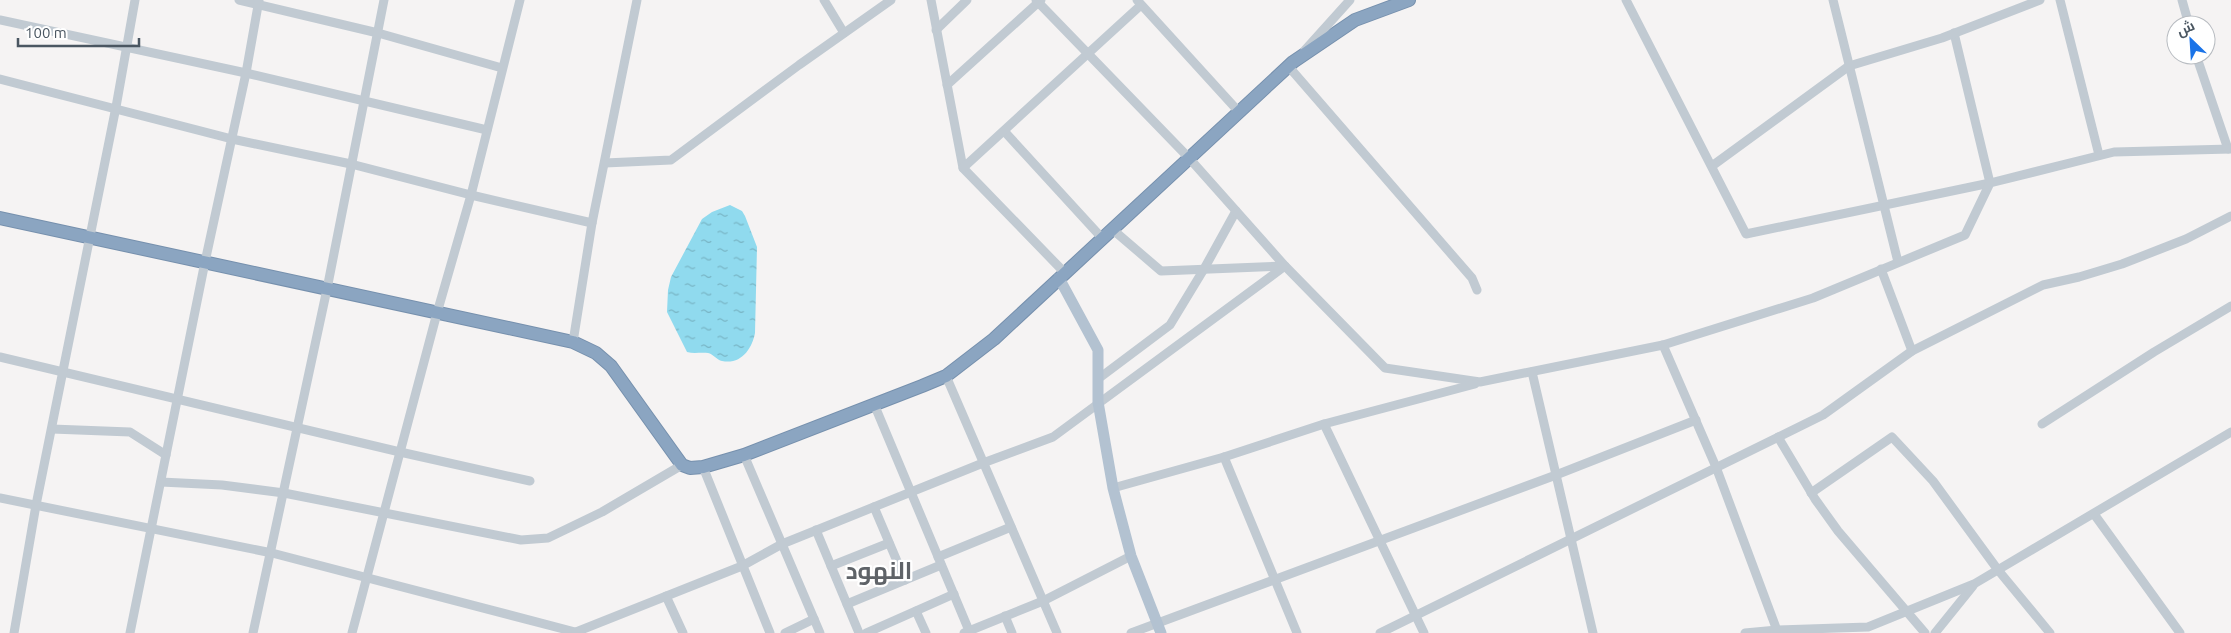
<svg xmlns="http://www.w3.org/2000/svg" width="2231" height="633" viewBox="0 0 2231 633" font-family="Ubuntu,Cairo,sans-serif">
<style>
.water{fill:url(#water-ripples)}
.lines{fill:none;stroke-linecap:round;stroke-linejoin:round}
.highway-casing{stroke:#7690ad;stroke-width:14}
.minor{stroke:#c1cad2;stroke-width:9}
.major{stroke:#b3c2d1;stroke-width:11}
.highway{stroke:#8ba5c1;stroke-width:12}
.labels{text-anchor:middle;stroke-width:4.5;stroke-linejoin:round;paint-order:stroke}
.town-label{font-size:24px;font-weight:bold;fill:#5f6368;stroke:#fff}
</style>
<defs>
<pattern id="water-ripples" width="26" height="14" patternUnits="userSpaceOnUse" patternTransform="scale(1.25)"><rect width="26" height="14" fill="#90daee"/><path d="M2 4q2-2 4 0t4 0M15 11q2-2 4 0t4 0" fill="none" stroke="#78b4c4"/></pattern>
</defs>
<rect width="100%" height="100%" fill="#f5f3f3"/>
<path class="water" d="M730,205l12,6 3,5 12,31 -2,86c-3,16 -14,32 -33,28 -5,-1 -9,-7 -14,-8 -7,-1 -14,1 -21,-1l-20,-40 1,-22 3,-13 31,-58 10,-7z"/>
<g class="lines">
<g class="highway-casing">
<path id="highway" d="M0,218l573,124 23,11 15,13 71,99 8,3 13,-1 41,-12 178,-69 24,-10 48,-37 299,-277 62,-42 54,-20"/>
</g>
<g class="minor">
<path d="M239,0l139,33 124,35"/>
<path d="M824,0l20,33"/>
<path d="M931,0l32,168 101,104"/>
<path d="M1137,0l102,112"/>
<path d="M1626,0l120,234 244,-51 -36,-150"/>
<path d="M1833,0l65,262"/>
<path d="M2060,0l39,155"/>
<path d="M2182,0l7,25"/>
<path d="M0,20l246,53 241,57"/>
<path d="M936,30l31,-30"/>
<path d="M1305,50l45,-50"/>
<path d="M2196,55l32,94"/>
<path d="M1289,67l183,211 5,12"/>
<path d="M0,79l232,60 119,25 120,31 121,28"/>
<path d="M947,85l94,-85"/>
<path d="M1004,131l98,107"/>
<path d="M605,163l66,-3 128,-95 92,-65"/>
<path d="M1712,166l137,-100 93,-28 98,-38"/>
<path d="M963,168l178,-163"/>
<path d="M1112,229l49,42 124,-5 100,102 95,14 183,-37 150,-47 152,-63 25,-52 124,-31 117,-3"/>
<path d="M1881,269l31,82"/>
<path d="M573,342l19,-119 45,-223"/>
<path d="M1663,345l53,122 62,166"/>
<path d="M0,357l400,95 130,29"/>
<path d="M1532,372l61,261"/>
<path d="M946,376l111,257"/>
<path d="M1098,379l72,-54 34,-56 32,-58"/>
<path d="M874,404l96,229"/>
<path d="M1324,424l100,209"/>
<path d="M2042,424l112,-72 77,-46"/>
<path d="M52,429l78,3 36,23"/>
<path d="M1778,437l37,62 23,32 87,102"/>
<path d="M744,455l76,178"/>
<path d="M1224,457l73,176"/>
<path d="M703,467l67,166"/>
<path d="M161,482l61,3 62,8 237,47 27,-2 54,-26 80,-47"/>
<path d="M1113,488l111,-31 100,-33 151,-40"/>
<path d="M1811,493l81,-56 41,44 65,89 52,63"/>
<path d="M0,498l272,55 307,80"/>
<path d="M874,507l31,73"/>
<path d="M2094,514l86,119"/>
<path d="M816,530l43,103"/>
<path d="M938,557l73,-30"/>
<path d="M831,566l58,-23"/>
<path d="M666,596l17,37"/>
<path d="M847,604l94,-39"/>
<path d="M916,611l10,22"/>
<path d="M1005,616l7,17"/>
<path d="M576,632l166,-66 40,-22 201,-81 70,-26 232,-171 -96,-108 -153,-158"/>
<path d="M14,633l22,-128 80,-398 19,-107"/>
<path d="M130,633l75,-371 41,-189 13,-73"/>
<path d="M253,633l74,-344 57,-289"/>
<path d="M352,633l85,-320 34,-118 49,-195"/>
<path d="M785,633l29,-14"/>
<path d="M866,633l88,-39"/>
<path d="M964,633l79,-32 88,-45"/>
<path d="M1131,633l425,-158 140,-55"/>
<path d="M1380,633l443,-218 89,-64 131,-66 36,-8 43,-13 64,-25 45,-23"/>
<path d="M1745,633l32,-3 91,-3 106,-43 257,-152"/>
<path d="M1935,633l38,-47"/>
</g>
<path class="major" d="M1059,278l39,72v52l15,86 18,68 30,77"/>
<use href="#highway" class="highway"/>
</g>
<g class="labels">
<g class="town-label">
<text x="879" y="579">النهود</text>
</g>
</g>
<g transform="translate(2191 40) rotate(335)"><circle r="24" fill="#ffffff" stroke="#b7bbc0"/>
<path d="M0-4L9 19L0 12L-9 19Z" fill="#1a73e8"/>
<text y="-8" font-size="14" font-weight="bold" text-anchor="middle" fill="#4a5661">ش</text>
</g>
<path d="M18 38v8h121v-8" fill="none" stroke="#4a5661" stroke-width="2.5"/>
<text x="25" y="38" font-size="15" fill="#4a5661" stroke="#ffffff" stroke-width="4" paint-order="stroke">100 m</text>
</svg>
